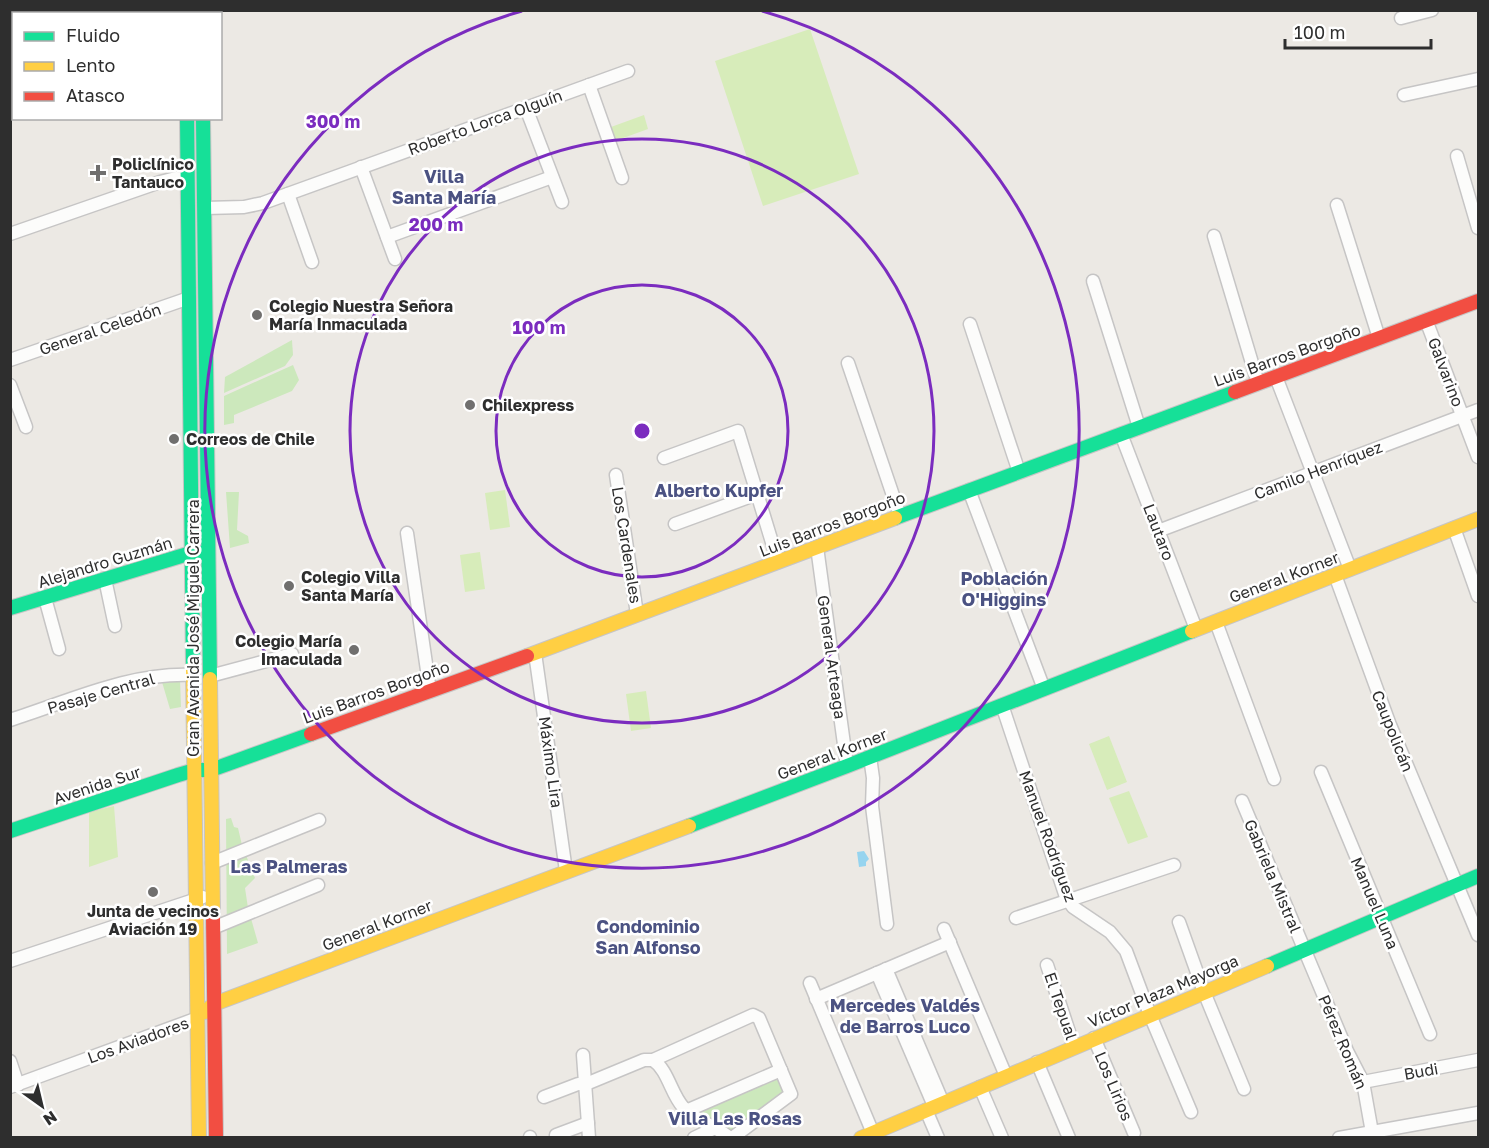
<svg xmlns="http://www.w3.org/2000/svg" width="1489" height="1148" viewBox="0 0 1489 1148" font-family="'Golos Text',sans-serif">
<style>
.green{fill:#cce8bc}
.pitch{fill:#d7ecba}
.water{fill:#96d4ef}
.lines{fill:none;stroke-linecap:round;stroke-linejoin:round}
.street-casing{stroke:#c6c5c5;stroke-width:15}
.fast-casing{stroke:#c6c5c5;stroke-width:16}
.slow-casing{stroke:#c6c5c5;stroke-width:16}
.jam-casing{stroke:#c6c5c5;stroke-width:16}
.street{stroke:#fcfcfb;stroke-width:12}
.fast{stroke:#16e098;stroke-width:14}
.slow{stroke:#ffcf43;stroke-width:14}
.jam{stroke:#f24e42;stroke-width:14}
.ring{fill:none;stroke:#7b2cbf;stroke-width:3}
.poi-dot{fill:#706f6e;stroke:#fff;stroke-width:2}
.labels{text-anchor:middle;stroke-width:5;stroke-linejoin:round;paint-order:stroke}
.street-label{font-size:16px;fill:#2e2e2e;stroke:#fff}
.poi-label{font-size:16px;font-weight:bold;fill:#2e2e2e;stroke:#fff;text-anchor:start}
.neighbourhood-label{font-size:18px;font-weight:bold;fill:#4b5282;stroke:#fff}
.centre{fill:#7b2cbf;stroke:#fff;stroke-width:3}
.ring-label{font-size:18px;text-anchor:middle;font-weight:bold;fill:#7b2cbf;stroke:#fff;stroke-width:5;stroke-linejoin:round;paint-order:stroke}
</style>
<rect width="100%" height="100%" fill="#ece9e4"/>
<g class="green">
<path d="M292,340l1,15 -8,11 -61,27 1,-16z"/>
<path d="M293,365l6,15 -7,11 -58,24v8l-10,2v-29z"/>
<path d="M226,492h13l-2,38 11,6 1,7 -19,5z"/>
<path d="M180,679l1,28 -11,2 -8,-27z"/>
<path d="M231,818l3,9 4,1 4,17 13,33 -10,10 3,20 10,35 -31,11 -1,-135z"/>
<path d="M777,1075l10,18 -53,38 -39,-21z"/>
</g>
<g class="pitch">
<path d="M810,29l49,145 -96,32 -48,-145z"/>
<path d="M644,115l4,14 -33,12 -4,-14z"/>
<path d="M505,490l5,37 -20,3 -5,-37z"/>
<path d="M480,552l5,37 -20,3 -5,-37z"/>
<path d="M646,691l5,37 -20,3 -5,-37z"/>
<path d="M1109,736l18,46 -20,8 -18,-46z"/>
<path d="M1129,791l19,46 -20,7 -19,-46z"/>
<path d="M114,806l4,51 -29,10v-55z"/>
</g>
<path class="water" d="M864,851l5,8 -3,3v4l-7,1 -2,-15z"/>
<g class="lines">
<g class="street-casing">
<g id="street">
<path d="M1401,18l31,-8"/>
<path d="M589,85l33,93"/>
<path d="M1404,95l74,-16"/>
<path d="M10,96l4,-1"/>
<path d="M526,108l36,94"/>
<path d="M1457,156l21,72"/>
<path d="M361,167l34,92"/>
<path d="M288,194l24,68"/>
<path d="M1337,205l42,133"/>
<path d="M205,208l39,-1 19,-4 365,-132"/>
<path d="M10,234l150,-52 16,-4 11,1"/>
<path d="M1214,236l44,147"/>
<path d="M387,237l165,-60"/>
<path d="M1093,281l46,146"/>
<path d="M1426,320l52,137"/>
<path d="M970,324l49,148"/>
<path d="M10,360l179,-62"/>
<path d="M848,363l52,153"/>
<path d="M1276,377l74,192"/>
<path d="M10,385l16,42"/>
<path d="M1121,434l75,195"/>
<path d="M664,458l74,-27 40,131"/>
<path d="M616,475l21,139"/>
<path d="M969,490l75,199"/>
<path d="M675,524l82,-30"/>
<path d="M1454,528l24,68"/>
<path d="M1158,531l320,-121"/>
<path d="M407,533l23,158"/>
<path d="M817,547l30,219"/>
<path d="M1335,575l55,150 88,210"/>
<path d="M105,579l10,47"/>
<path d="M45,598l14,51"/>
<path d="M1216,622l58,157"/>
<path d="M535,653l31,218"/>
<path d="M210,676l82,-22"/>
<path d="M1002,705l64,192 7,10 37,25 16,19 24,64 41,97"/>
<path d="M10,720c60,-19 120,-48 183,-45"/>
<path d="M870,757l3,21 -1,28 15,118"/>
<path d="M1321,772l109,262"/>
<path d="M1242,801l105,250 16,31 10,56"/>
<path d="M212,863l107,-43"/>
<path d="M1016,918l158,-53"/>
<path d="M1179,922l25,70 40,97"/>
<path d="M213,928l105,-43"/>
<path d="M944,929l62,147"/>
<path d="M10,961l193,-64"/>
<path d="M1047,965l27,82"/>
<path d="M886,969l57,134"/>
<path d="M877,973l57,133"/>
<path d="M810,983l65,155"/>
<path d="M816,999l134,-57"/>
<path d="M1094,1038l40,95"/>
<path d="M583,1055l6,83"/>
<path d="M653,1060c15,10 18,34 30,47 12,14 33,19 47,31"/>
<path d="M10,1061l8,24"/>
<path d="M1037,1062l32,76"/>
<path d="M1363,1082l115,-22"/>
<path d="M10,1087l188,-69"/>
<path d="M980,1087l22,51"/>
<path d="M544,1097l34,-13h8l58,-24h9l100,-45 6,3 32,76 -59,44"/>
<path d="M926,1110l12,28"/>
<path d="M686,1111l95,-41"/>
<path d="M556,1135l32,-12"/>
<path d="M530,1137v1"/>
<path d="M694,1138l21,-10"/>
<path d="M1339,1138l139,-25"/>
</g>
</g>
<g class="fast-casing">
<g id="fast">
<path d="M185,10v4"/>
<path d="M187,118l6,550"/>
<path d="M203,118l7,561"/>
<path d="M895,518l340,-126"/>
<path d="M10,608l181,-55h14"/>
<path d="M689,826l158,-60 345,-135"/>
<path d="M10,831l168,-56 17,-5h16l100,-36"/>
<path d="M1267,966l211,-90"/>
</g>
</g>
<g class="slow-casing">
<g id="slow">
<path d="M203,10v4"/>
<path d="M1192,631l286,-112"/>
<path d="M527,656l368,-138"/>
<path d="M193,668l6,470"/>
<path d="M210,679l3,237"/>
<path d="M205,1012l9,-8 475,-178"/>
<path d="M861,1138l406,-172"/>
</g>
</g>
<g class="jam-casing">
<g id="jam">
<path d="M1235,392l243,-91"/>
<path d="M311,734l216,-78"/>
<path d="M213,916l3,222"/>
</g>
</g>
<use href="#street" class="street"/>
<use href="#fast" class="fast"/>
<use href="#slow" class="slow"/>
<use href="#jam" class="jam"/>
</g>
<g class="ring">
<circle cx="642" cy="431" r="146"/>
<circle cx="642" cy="431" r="292"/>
<path d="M762 11A437 437 0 1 1 522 11"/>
</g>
<g class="poi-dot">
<path d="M95 164h6v6h6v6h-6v6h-6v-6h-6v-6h6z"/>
<circle cx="257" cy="315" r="6"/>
<circle cx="470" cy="405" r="6"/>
<circle cx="174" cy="439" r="6"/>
<circle cx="289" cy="586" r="6"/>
<circle cx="354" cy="650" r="6"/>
<circle cx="153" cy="892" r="6"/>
</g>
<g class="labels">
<g class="street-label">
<text transform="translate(485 122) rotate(-20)" y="6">Roberto Lorca Olguín</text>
<text transform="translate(100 329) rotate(-19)" y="6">General Celedón</text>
<text transform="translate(1287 355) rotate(-20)" y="6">Luis Barros Borgoño</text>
<text transform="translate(1446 372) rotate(69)" y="6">Galvarino</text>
<text transform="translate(1318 470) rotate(-21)" y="6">Camilo Henríquez</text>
<text transform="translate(832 524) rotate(-21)" y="6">Luis Barros Borgoño</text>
<text transform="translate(1159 532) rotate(69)" y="6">Lautaro</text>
<text transform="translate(627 545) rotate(81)" y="6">Los Cardenales</text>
<text transform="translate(105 562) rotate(-17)" y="6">Alejandro Guzmán</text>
<text transform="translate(1284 577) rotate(-21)" y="6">General Korner</text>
<text transform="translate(193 628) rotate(-90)" y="6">Gran Avenida José Miguel Carrera</text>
<text transform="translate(832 657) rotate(82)" y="6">General Arteaga</text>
<text transform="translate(376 692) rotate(-20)" y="6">Luis Barros Borgoño</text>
<text transform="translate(101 693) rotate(-16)" y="6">Pasaje Central</text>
<text transform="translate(1393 731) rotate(68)" y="6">Caupolicán</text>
<text transform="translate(832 754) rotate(-21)" y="6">General Korner</text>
<text transform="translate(551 762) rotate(82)" y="6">Máximo Lira</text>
<text transform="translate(97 785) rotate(-18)" y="6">Avenida Sur</text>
<text transform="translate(1048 836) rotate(70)" y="6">Manuel Rodríguez</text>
<text transform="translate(1273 876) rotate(67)" y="6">Gabriela Mistral</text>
<text transform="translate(1375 903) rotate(67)" y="6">Manuel Luna</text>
<text transform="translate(377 925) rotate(-21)" y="6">General Korner</text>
<text transform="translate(1163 991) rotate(-23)" y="6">Víctor Plaza Mayorga</text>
<text transform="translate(1061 1006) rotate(71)" y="6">El Tepual</text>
<text transform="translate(138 1040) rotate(-20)" y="6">Los Aviadores</text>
<text transform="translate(1343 1042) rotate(67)" y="6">Pérez Román</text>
<text transform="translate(1421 1071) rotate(-10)" y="6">Budi</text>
<text transform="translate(1114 1086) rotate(67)" y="6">Los Lirios</text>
</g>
<g class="poi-label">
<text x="112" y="170">Policlínico<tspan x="112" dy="18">Tantauco</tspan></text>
<text x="269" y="312">Colegio Nuestra Señora<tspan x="269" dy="18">María Inmaculada</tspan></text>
<text x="482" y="411">Chilexpress</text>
<text x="186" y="445">Correos de Chile</text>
<text x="301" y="583">Colegio Villa<tspan x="301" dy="18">Santa María</tspan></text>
<text x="342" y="647" text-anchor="end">Colegio María<tspan x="342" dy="18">Imaculada</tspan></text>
<text x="153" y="917" text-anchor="middle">Junta de vecinos<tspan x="153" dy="18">Aviación 19</tspan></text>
</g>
<g class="neighbourhood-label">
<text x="444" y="183">Villa<tspan x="444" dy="21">Santa María</tspan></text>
<text x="719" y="497">Alberto Kupfer</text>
<text x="1004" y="585">Población<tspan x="1004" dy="21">O'Higgins</tspan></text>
<text x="289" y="873">Las Palmeras</text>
<text x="648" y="933">Condominio<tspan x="648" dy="21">San Alfonso</tspan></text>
<text x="905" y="1012">Mercedes Valdés<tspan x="905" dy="21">de Barros Luco</tspan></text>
<text x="735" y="1125">Villa Las Rosas</text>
</g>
</g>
<circle cx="642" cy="431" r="9" class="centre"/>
<g class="ring-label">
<text x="333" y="128">300 m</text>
<text x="436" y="231">200 m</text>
<text x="539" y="334">100 m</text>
</g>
<rect width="1489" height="1148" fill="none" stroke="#2e2e2e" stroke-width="24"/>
<rect x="12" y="12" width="210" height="108" fill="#ffffff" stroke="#ababab" stroke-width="1.5"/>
<rect x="24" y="32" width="30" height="9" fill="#16e098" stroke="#ababab" stroke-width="1.5"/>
<text x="66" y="42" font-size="18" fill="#2e2e2e">Fluido</text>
<rect x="24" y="62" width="30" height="9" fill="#ffcf43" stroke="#ababab" stroke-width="1.5"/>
<text x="66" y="72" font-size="18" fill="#2e2e2e">Lento</text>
<rect x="24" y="92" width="30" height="9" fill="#f24e42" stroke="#ababab" stroke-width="1.5"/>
<text x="66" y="102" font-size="18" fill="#2e2e2e">Atasco</text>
<g transform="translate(42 1106) rotate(146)" stroke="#ffffff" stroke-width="4.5" paint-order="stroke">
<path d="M0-4.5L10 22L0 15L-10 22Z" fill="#2e2e2e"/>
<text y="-9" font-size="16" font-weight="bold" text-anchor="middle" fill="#2e2e2e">N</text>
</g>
<path d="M1285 39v9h146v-9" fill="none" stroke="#2e2e2e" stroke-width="3"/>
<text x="1294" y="39" font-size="18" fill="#2e2e2e" stroke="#ffffff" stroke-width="4.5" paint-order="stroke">100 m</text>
</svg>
